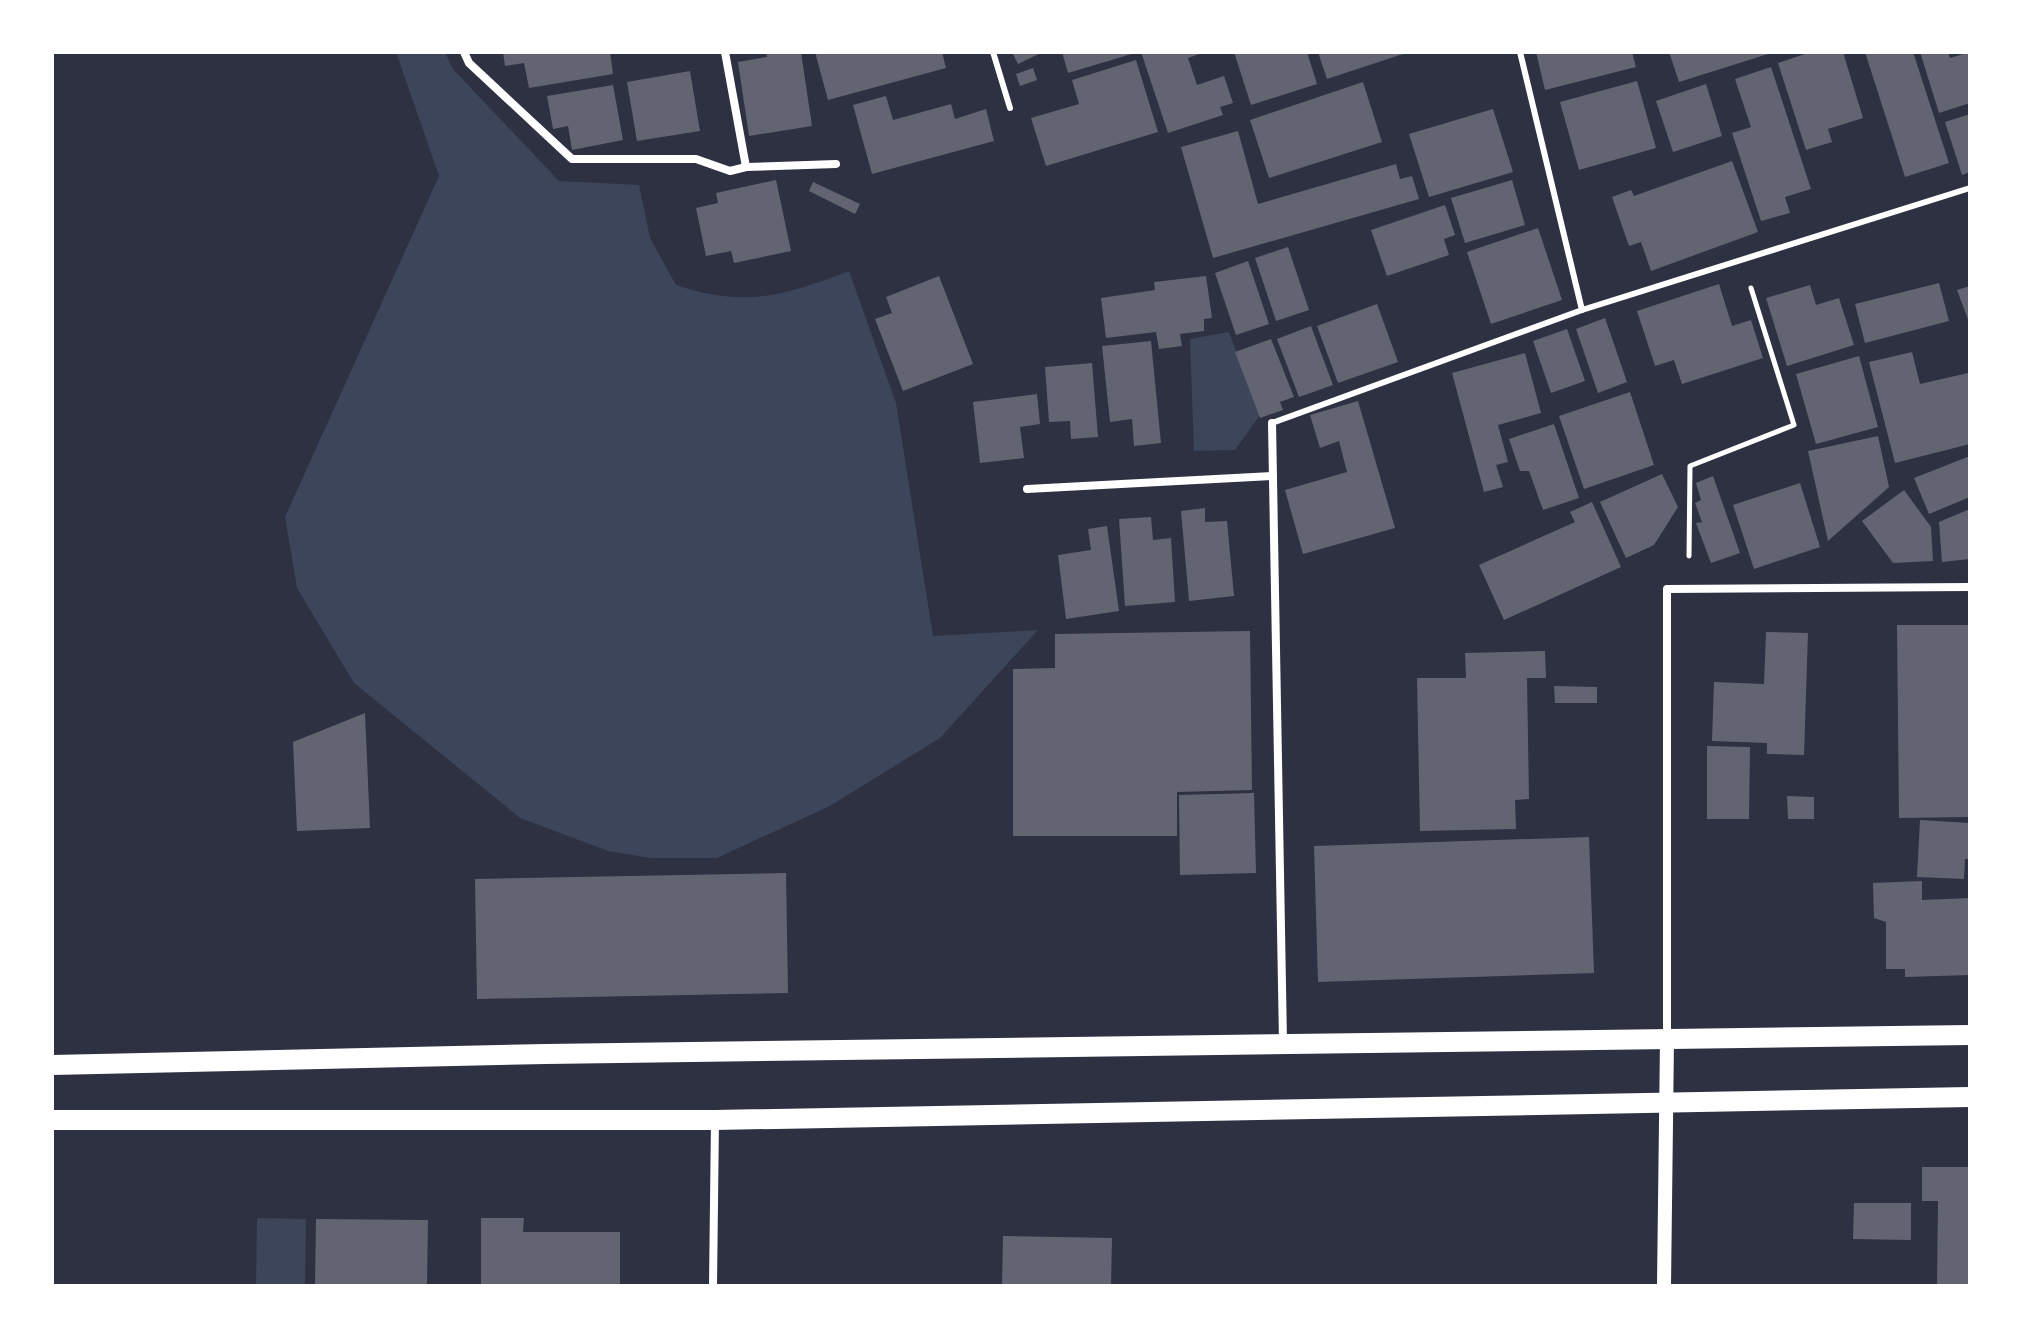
<svg xmlns="http://www.w3.org/2000/svg" width="2022" height="1338" viewBox="0 0 2022 1338" font-family="Lora,serif">
<style>
.green{fill:#3c4559}
.building{fill:#626471}
.lines{fill:none;stroke-linecap:round;stroke-linejoin:round}
.path{stroke:#fff;stroke-width:5}
.service{stroke:#fff;stroke-width:6}
.minor{stroke:#fff;stroke-width:8}
.tertiary{stroke:#fff;stroke-width:14}
.primary{stroke:#fff;stroke-width:20}
</style>
<rect width="100%" height="100%" fill="#2d3142"/>
<g class="green">
<path d="M396,52h49l8,17 106,112 80,4 11,53 26,47c70,23 107,11 173,-14l47,132 37,233 105,-6 -98,108 -110,68 -113,52h-66l-43,-7 -88,-33 -166,-135 -57,-95 -12,-71 154,-341z"/>
<path d="M1229,332l31,83 -25,35 -41,1 -4,-112z"/>
<path d="M257,1218l49,1 -1,67h-49z"/>
</g>
<g class="building">
<path d="M503,52h107l3,22 -84,14 -5,-25 -19,3z"/>
<path d="M766,52h35l11,74 -63,10 -11,-74 29,-5z"/>
<path d="M815,52h127l4,16 -118,32z"/>
<path d="M1012,52h31l-25,12z"/>
<path d="M1062,52h72l1,1 -67,20z"/>
<path d="M1141,52h64l-17,6 9,27 27,-9 9,27 -13,4 3,8 -55,18z"/>
<path d="M1234,52h73l10,32 -66,21z"/>
<path d="M1318,52h87l1,1 -79,26z"/>
<path d="M1536,52h96l4,15 -91,23z"/>
<path d="M1669,52h98l1,2 -89,28z"/>
<path d="M1811,52h32l20,66 -35,11 4,13 -26,8 -28,-87z"/>
<path d="M1865,52h48l36,111 -44,14z"/>
<path d="M1920,52h28l2,6 20,-6v51l-31,10z"/>
<path d="M1136,60l22,72 -112,34 -15,-48 48,-14 -7,-24z"/>
<path d="M1771,67l40,122 -26,8 5,16 -29,8 -29,-88 19,-6 -16,-48z"/>
<path d="M1033,68l4,12 -17,6 -4,-12z"/>
<path d="M690,71l10,60 -63,10 -10,-59z"/>
<path d="M1637,81l19,67 -77,22 -19,-68z"/>
<path d="M1363,82l19,60 -113,36 -19,-58z"/>
<path d="M1706,84l16,52 -49,16 -17,-51z"/>
<path d="M613,85l10,55 -51,10 -4,-24 -15,3 -6,-33z"/>
<path d="M886,96l7,24 58,-16 4,15 31,-10 8,32 -122,33 -19,-69z"/>
<path d="M1493,109l20,63 -84,25 -20,-63z"/>
<path d="M1970,114v58l-8,3 -17,-53z"/>
<path d="M1238,131l20,73 138,-40 4,15 12,-3 7,23 -206,59 -32,-111z"/>
<path d="M1732,161l26,71 -107,39 -10,-29 -12,4 -17,-49 19,-7 3,6z"/>
<path d="M776,180l15,71 -57,12 -3,-12 -25,5 -10,-48 22,-5 -2,-10z"/>
<path d="M1512,180l13,45 -60,18 -14,-45z"/>
<path d="M813,182l47,22 -5,10 -46,-23z"/>
<path d="M1445,205l10,30 -11,4 5,16 -62,21 -16,-46z"/>
<path d="M1538,228l24,72 -71,24 -24,-72z"/>
<path d="M1288,247l21,63 -33,11 -21,-63z"/>
<path d="M1248,261l21,63 -33,11 -21,-62z"/>
<path d="M939,276l34,88 -70,27 -28,-72 17,-6 -6,-16z"/>
<path d="M1206,276l6,42 -8,1v12l-24,3 2,12 -23,3 -3,-17 -50,6 -5,-40 54,-8 -1,-8z"/>
<path d="M1939,283l10,38 -84,22 -10,-39z"/>
<path d="M1719,284l13,42 19,-6 12,38 -81,26 -8,-24 -19,6 -18,-55z"/>
<path d="M1810,285l6,20 23,-7 15,47 -67,21 -21,-68z"/>
<path d="M1970,286v39l-13,-35z"/>
<path d="M1377,304l21,58 -60,21 -21,-57z"/>
<path d="M1605,318l22,64 -29,11 -22,-64z"/>
<path d="M1311,326l22,59 -34,12 -22,-58z"/>
<path d="M1567,329l18,52 -34,12 -18,-52z"/>
<path d="M1271,339l23,58 -14,5 3,8 -23,8 -25,-66z"/>
<path d="M1151,341l10,102 -27,3 -2,-27 -22,3 -8,-76z"/>
<path d="M1912,352l8,32 48,-11 2,71 -75,19 -26,-101z"/>
<path d="M1525,353l16,60 -43,12 10,37 -12,3 7,22 -19,5 -32,-119z"/>
<path d="M1859,356l19,71 -62,17 -20,-70z"/>
<path d="M1092,363l6,74 -27,2 -1,-18 -21,1 -4,-55z"/>
<path d="M1630,392l24,73 -70,24 -25,-73z"/>
<path d="M1037,394l3,30 -20,3 4,31 -44,5 -7,-61z"/>
<path d="M1358,401l37,127 -92,26 -18,-64 62,-18 -8,-31 -19,7 -10,-33z"/>
<path d="M1554,424l25,74 -36,12 -14,-39h-9l-11,-32z"/>
<path d="M1878,436l11,51 -61,54 -20,-90z"/>
<path d="M1970,456v41l-41,17 -15,-36z"/>
<path d="M1662,474l16,33 -24,38 -28,13 -26,-56z"/>
<path d="M1713,476l27,77 -29,10 -15,-40 6,-1 -7,-19 6,-3 -5,-17z"/>
<path d="M1800,483l20,64 -66,22 -21,-64z"/>
<path d="M1904,490l27,37 2,34 -40,2 -31,-42z"/>
<path d="M1592,502l29,65 -117,53 -25,-55 96,-43 -5,-10z"/>
<path d="M1205,508v14l22,-1 7,75 -45,5 -8,-90z"/>
<path d="M1970,509v50l-28,3 -3,-40z"/>
<path d="M1151,517l2,23 18,-2 4,64 -50,4 -6,-87z"/>
<path d="M1107,526l12,85 -53,8 -8,-64 33,-5 -3,-21z"/>
<path d="M1897,625h73v192l-71,1z"/>
<path d="M1250,631l2,159 -75,2v44h-164v-167l42,-1v-34z"/>
<path d="M1766,632l42,1 -4,122 -37,-1v-11l-55,-2 2,-59 50,2z"/>
<path d="M1545,651l1,27h-19l2,121 -14,1 1,29 -96,2 -3,-153h49l-1,-25z"/>
<path d="M1554,686l43,1v16h-42z"/>
<path d="M365,713l5,115 -73,3 -4,-89z"/>
<path d="M1707,746l43,1 -1,72h-42z"/>
<path d="M1254,793l2,80 -76,2 -1,-80z"/>
<path d="M1787,796l27,1v22h-26z"/>
<path d="M1920,820l50,3v36h-5l-1,20 -47,-2z"/>
<path d="M1589,837l5,136 -276,9 -4,-136z"/>
<path d="M786,873l2,120 -311,6 -2,-120z"/>
<path d="M1922,881v19l48,-2v77l-65,2v-8h-19v-47l-12,-4 -1,-35z"/>
<path d="M1922,1167h48v119h-33l1,-85h-16z"/>
<path d="M1854,1203h57v37l-58,-1z"/>
<path d="M481,1218h43l-1,14h97v54h-139z"/>
<path d="M316,1219l112,1 -1,66h-112z"/>
<path d="M1003,1236l109,2 -1,48h-109z"/>
</g>
<g class="lines">
<path class="path" d="M1689,556l1,-90 104,-41 -43,-137"/>
<g class="service">
<path d="M993,52l17,56"/>
<path d="M1520,52l62,258"/>
<path d="M1272,423l310,-113 388,-122"/>
</g>
<g class="minor">
<path d="M464,52l5,11 103,96h124l34,12 16,-4 90,-3"/>
<path d="M725,52l21,115"/>
<path d="M1272,423l11,619"/>
<path d="M1027,489l246,-13"/>
<path d="M1667,1039v-450l303,-2"/>
<path d="M713,1286l2,-166"/>
</g>
<path class="tertiary" d="M1664,1286l3,-246"/>
<g class="primary">
<path d="M52,1065l494,-11 1424,-19"/>
<path d="M52,1120h663l1255,-23"/>
</g>
</g>
<rect width="2022" height="1338" fill="none" stroke="#ffffff" stroke-width="108"/>
</svg>
